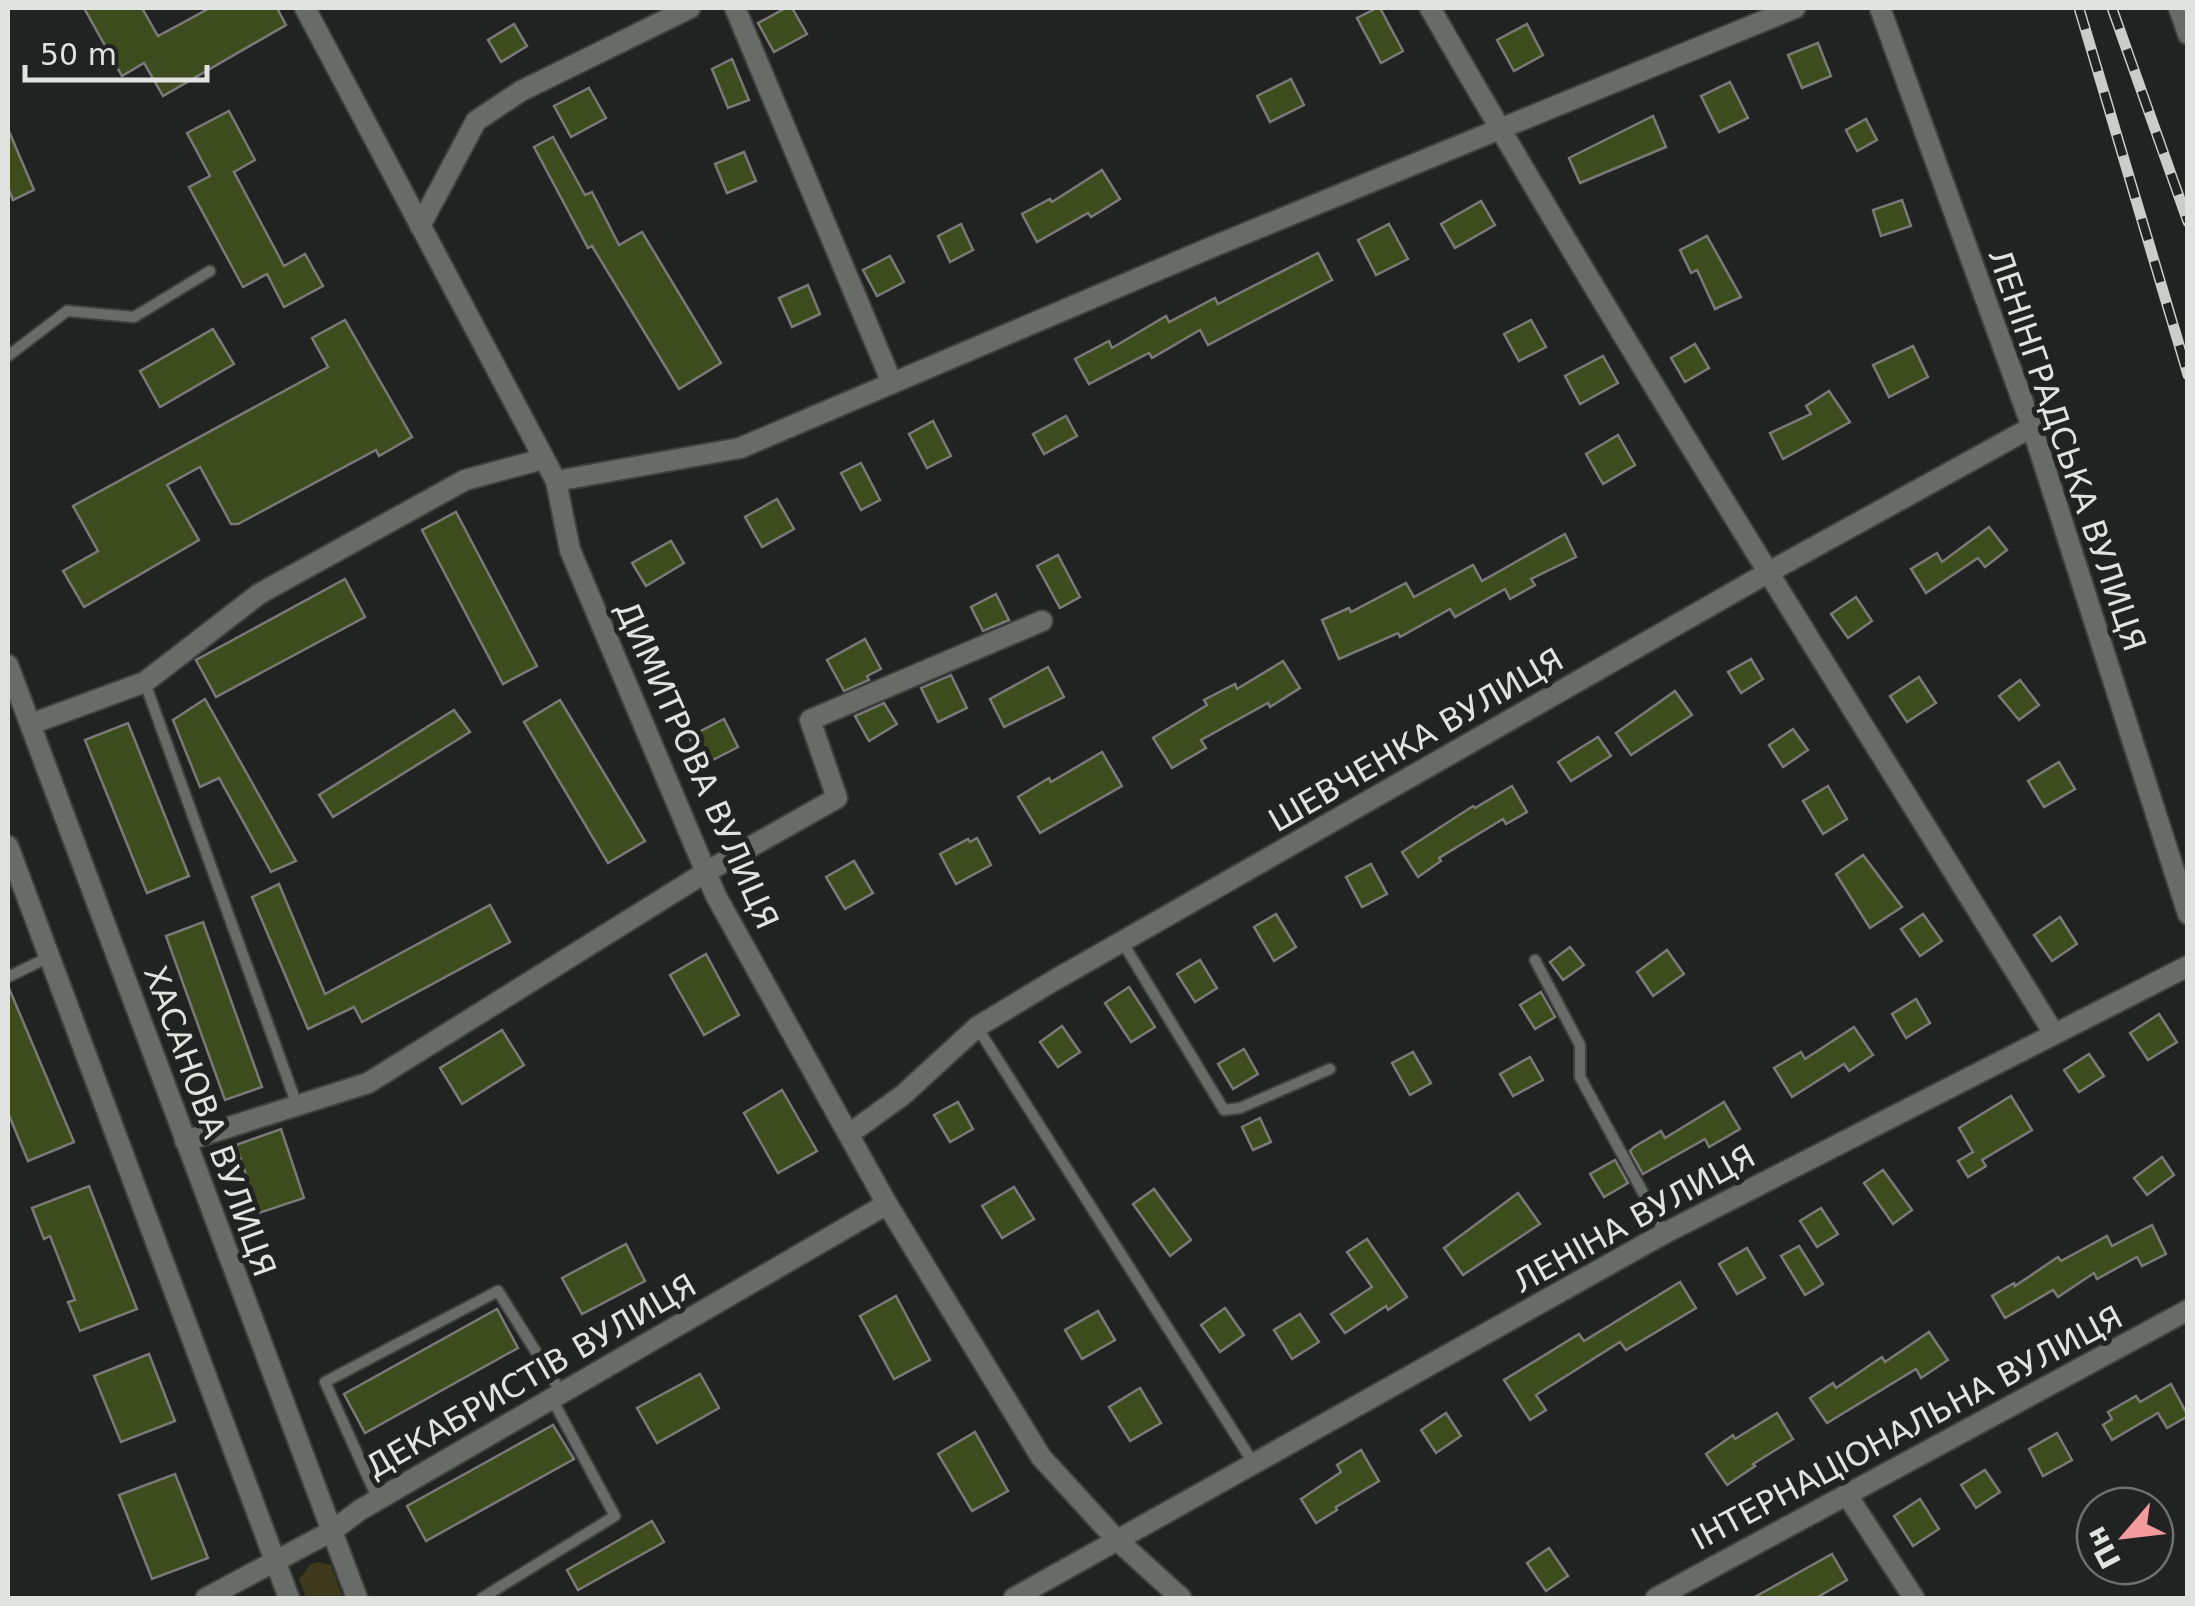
<svg xmlns="http://www.w3.org/2000/svg" width="2195" height="1606" viewBox="0 0 2195 1606" font-family="'DejaVu Sans',sans-serif">
<style>
.green{fill:#3e381d}
.building{fill:#3d4c1d;stroke:#797a77;stroke-width:2.5}
.lines{fill:none;stroke-linecap:round;stroke-linejoin:round}
.service-casing{stroke:#3e403e;stroke-width:14}
.minor-casing{stroke:#3e403e;stroke-width:24}
.service{stroke:#696b69;stroke-width:10}
.minor{stroke:#696b69;stroke-width:20}
.rail-casing{stroke:#cbcdcb;stroke-width:11}
.rail{stroke:#202321;stroke-width:8;stroke-dasharray:22;stroke-linecap:butt}
.labels{text-anchor:middle;stroke-width:10;stroke-linejoin:round;paint-order:stroke}
.street-label{font-size:32px;fill:#e1e3e1;stroke:#202321}
</style>
<rect width="100%" height="100%" fill="#202321"/>
<path class="green" d="M319,1562l12,3 12,33h-37l-7,-19 12,-15z"/>
<g class="building">
<path d="M84,8h58l16,28 52,-28h67l9,17 -123,71 -19,-33 -22,13z"/>
<path d="M786,8h6l15,26 -33,18 -16,-29z"/>
<path d="M1377,8h3l23,43 -22,12 -24,-45z"/>
<path d="M514,24l13,22 -26,16 -13,-22z"/>
<path d="M1527,24l16,31 -29,16 -17,-31z"/>
<path d="M1818,43l13,33 -29,12 -14,-33z"/>
<path d="M732,59l17,41 -21,8 -16,-39z"/>
<path d="M1291,79l13,26 -34,17 -13,-26z"/>
<path d="M1730,82l18,36 -29,14 -18,-36z"/>
<path d="M589,88l17,30 -35,19 -17,-31z"/>
<path d="M229,111l26,49 -21,12 50,94 21,-12 18,32 -39,21 -17,-33 -24,13 -54,-100 21,-11 -23,-43z"/>
<path d="M1653,116l13,31 -86,36 -11,-25z"/>
<path d="M1866,119l11,21 -20,11 -11,-21z"/>
<path d="M8,129l26,61 -21,10 -5,-13z"/>
<path d="M553,137l32,58 7,-3 27,53 23,-13 79,131 -42,26 -87,-143 -4,2 -54,-101z"/>
<path d="M744,152l12,29 -29,12 -12,-29z"/>
<path d="M1102,170l18,29 -29,18 -3,-4 -51,29 -15,-28 28,-15 2,3z"/>
<path d="M1902,200l9,26 -30,10 -8,-26z"/>
<path d="M1481,201l14,24 -40,23 -14,-24z"/>
<path d="M961,224l12,26 -23,12 -12,-26z"/>
<path d="M1389,224l19,35 -32,16 -18,-35z"/>
<path d="M1707,236l34,61 -26,12 -18,-39 -6,3 -11,-23z"/>
<path d="M1318,253l14,27 -124,65 -8,-15 -48,28 -3,-5 -60,31 -14,-25 34,-18 3,7 54,-32 3,6 46,-24 3,6z"/>
<path d="M890,256l14,26 -27,14 -14,-26z"/>
<path d="M808,285l12,29 -28,13 -13,-29z"/>
<path d="M345,320l67,117 -33,19 -3,-6 -138,74h-7l-31,-57 -33,18 32,55 -115,67 -21,-36 35,-20 -25,-45 255,-139 -16,-29z"/>
<path d="M1531,320l15,27 -27,14 -15,-27z"/>
<path d="M213,329l21,35 -74,43 -20,-36z"/>
<path d="M1695,344l14,24 -24,14 -14,-24z"/>
<path d="M1913,346l15,31 -39,20 -16,-32z"/>
<path d="M1603,356l15,27 -38,21 -15,-28z"/>
<path d="M1829,391l21,31 -67,37 -13,-26 41,-19 -5,-8z"/>
<path d="M1066,416l11,20 -33,18 -11,-20z"/>
<path d="M933,421l18,35 -24,12 -18,-34z"/>
<path d="M1618,435l17,30 -32,19 -17,-30z"/>
<path d="M861,463l19,37 -19,10 -20,-37z"/>
<path d="M777,499l17,30 -32,18 -17,-30z"/>
<path d="M456,512l81,154 -34,18 -81,-154z"/>
<path d="M1989,527l18,23 -22,17 -7,-9 -52,35 -15,-24 26,-16 5,9z"/>
<path d="M1565,534l11,23 -45,22 4,6 -25,14 -5,-10 -50,28 -5,-8 -50,28 -2,-4 -59,26 -17,-39 27,-12 2,4 55,-29 8,14 59,-32 9,16z"/>
<path d="M671,541l13,22 -38,23 -14,-23z"/>
<path d="M1058,555l22,42 -20,11 -23,-42z"/>
<path d="M345,579l20,38 -149,80 -20,-37z"/>
<path d="M996,594l13,26 -26,11 -12,-24z"/>
<path d="M1856,597l16,24 -24,17 -17,-24z"/>
<path d="M865,639l16,30 -14,7 2,4 -25,11 -17,-31z"/>
<path d="M1751,659l12,20 -22,14 -13,-21z"/>
<path d="M1283,661l17,27 -30,19 -2,-4 -67,37 5,8 -34,20 -19,-30 54,-33 -3,-5 31,-16 2,5z"/>
<path d="M1048,667l16,30 -60,30 -14,-28z"/>
<path d="M951,675l16,33 -29,14 -17,-34z"/>
<path d="M1919,677l17,26 -29,19 -17,-26z"/>
<path d="M2020,680l19,25 -20,15 -20,-24z"/>
<path d="M1675,691l17,24 -61,40 -15,-22z"/>
<path d="M205,699l91,162 -25,11 -52,-94 -19,9 -27,-67z"/>
<path d="M560,700l85,141 -37,22 -84,-141z"/>
<path d="M884,703l13,21 -28,17 -14,-25z"/>
<path d="M454,710l16,22 -137,85 -14,-22z"/>
<path d="M724,719l14,28 -35,18 -14,-28z"/>
<path d="M128,723l61,153 -42,17 -62,-153z"/>
<path d="M1793,729l15,21 -25,17 -14,-22z"/>
<path d="M1598,737l13,19 -40,25 -13,-19z"/>
<path d="M1102,752l20,34 -82,47 -22,-36 31,-19 2,4z"/>
<path d="M2059,762l16,27 -31,18 -16,-26z"/>
<path d="M1512,786l15,26 -21,12 -3,-5 -64,39 2,3 -23,16 -16,-25 71,-46 2,2z"/>
<path d="M1828,786l19,33 -24,15 -20,-33z"/>
<path d="M977,838l14,27 -35,19 -16,-30 28,-15 2,3z"/>
<path d="M1863,855l39,52 -32,21 -34,-54z"/>
<path d="M854,861l19,32 -28,16 -19,-32z"/>
<path d="M1371,864l16,30 -25,13 -16,-30z"/>
<path d="M279,884l46,110 165,-89 20,37 -148,80 -8,-15 -46,22 -56,-132z"/>
<path d="M1276,914l20,33 -22,14 -20,-34z"/>
<path d="M1923,914l19,27 -22,15 -19,-27z"/>
<path d="M2060,917l17,27 -25,17 -18,-26z"/>
<path d="M203,922l59,165 -37,13 -59,-164z"/>
<path d="M1570,947l14,18 -21,15 -13,-18z"/>
<path d="M1667,950l17,24 -31,22 -16,-24z"/>
<path d="M706,954l33,61 -35,20 -34,-60z"/>
<path d="M1200,960l17,28 -22,14 -18,-28z"/>
<path d="M8,986l66,156 -46,19 -20,-48z"/>
<path d="M1129,987l26,40 -24,15 -26,-39z"/>
<path d="M1541,992l14,25 -20,12 -15,-24z"/>
<path d="M1916,999l14,24 -24,15 -14,-24z"/>
<path d="M2159,1014l18,28 -29,18 -18,-27z"/>
<path d="M1062,1026l18,26 -22,15 -18,-25z"/>
<path d="M1854,1027l19,28 -24,16 -5,-7 -52,33 -18,-29 27,-16 4,7z"/>
<path d="M502,1030l22,35 -62,39 -22,-36z"/>
<path d="M1244,1049l14,25 -25,15 -15,-25z"/>
<path d="M1413,1052l18,31 -21,12 -18,-32z"/>
<path d="M2089,1054l15,22 -25,16 -15,-22z"/>
<path d="M1530,1057l13,23 -30,16 -13,-22z"/>
<path d="M782,1090l35,61 -39,22 -34,-60z"/>
<path d="M2011,1096l21,34 -50,30 4,6 -18,11 -10,-16 15,-9 -14,-24z"/>
<path d="M958,1102l15,27 -23,13 -16,-27z"/>
<path d="M1724,1102l16,27 -31,18 -4,-8 -62,35 -13,-23 4,-4 27,-16 4,7z"/>
<path d="M1260,1118l11,24 -18,8 -11,-23z"/>
<path d="M281,1129l23,69 -45,15 -23,-68z"/>
<path d="M2162,1157l12,18 -27,20 -13,-17z"/>
<path d="M1615,1160l13,23 -24,14 -14,-23z"/>
<path d="M1883,1170l29,40 -19,14 -29,-41z"/>
<path d="M89,1186l48,123 -57,22 -12,-29 7,-2 -25,-64 -6,3 -12,-31z"/>
<path d="M1014,1187l20,32 -32,19 -20,-32z"/>
<path d="M1154,1189l37,51 -21,16 -37,-52z"/>
<path d="M1518,1193l22,31 -77,51 -19,-27z"/>
<path d="M1821,1208l17,26 -21,13 -17,-26z"/>
<path d="M2152,1225l14,29 -24,12 -5,-9 -40,22 -3,-6 -36,24 -5,-7 -48,28 -13,-22 22,-13 1,3 43,-29 3,4 46,-25 5,10z"/>
<path d="M1367,1239l40,58 -19,13 -2,-4 -41,27 -14,-19 41,-27 -25,-35z"/>
<path d="M626,1244l19,37 -63,33 -20,-36z"/>
<path d="M1799,1246l24,38 -18,11 -24,-39z"/>
<path d="M1747,1248l18,30 -28,16 -18,-30z"/>
<path d="M1680,1282l16,26 -70,42 -6,-8 -84,53 10,15 -16,10 -26,-40 75,-46 5,7z"/>
<path d="M896,1296l34,64 -36,19 -34,-63z"/>
<path d="M1225,1308l19,27 -24,17 -19,-27z"/>
<path d="M497,1309l21,39 -153,85 -21,-39z"/>
<path d="M1098,1311l17,29 -33,19 -17,-29z"/>
<path d="M1300,1314l19,28 -27,17 -18,-29z"/>
<path d="M1929,1332l19,28 -27,18 -5,-9 -89,54 -17,-25 23,-15 3,5 46,-31 3,5z"/>
<path d="M149,1354l26,67 -54,21 -27,-66z"/>
<path d="M700,1374l19,34 -62,35 -20,-35z"/>
<path d="M2171,1384l17,32 -21,12 -9,-15 -46,27 -9,-15 9,-6 -4,-7 28,-16 4,6z"/>
<path d="M1140,1388l21,35 -31,18 -21,-34z"/>
<path d="M1446,1413l15,23 -25,17 -15,-23z"/>
<path d="M1777,1413l16,26 -40,25 2,2 -28,19 -21,-31 27,-19 2,4z"/>
<path d="M553,1425l21,34 -148,82 -19,-35z"/>
<path d="M975,1432l33,59 -36,20 -34,-57z"/>
<path d="M2057,1433l15,27 -29,16 -14,-27z"/>
<path d="M1361,1450l18,31 -43,26 1,3 -21,13 -15,-24 40,-27 -4,-7z"/>
<path d="M1985,1470l15,22 -24,16 -15,-23z"/>
<path d="M175,1474l33,84 -56,21 -33,-84z"/>
<path d="M1920,1499l19,30 -26,17 -19,-30z"/>
<path d="M652,1521l12,21 -86,48 -11,-20z"/>
<path d="M1549,1548l19,28 -22,15 -19,-28z"/>
<path d="M1832,1554l15,26 -31,18h-63z"/>
</g>
<g class="lines">
<g class="service-casing">
<g id="service">
<path d="M8,356l59,-45 67,6 76,-46"/>
<path d="M145,683l152,422"/>
<path d="M1123,943l101,167 16,-2 90,-39"/>
<path d="M1535,960l45,85v32l85,156"/>
<path d="M8,977l41,-20"/>
<path d="M977,1027l277,437"/>
<path d="M378,1500l-53,-118 173,-91 63,101"/>
<path d="M482,1598l133,-82 -63,-117"/>
</g>
</g>
<g class="minor-casing">
<g id="minor">
<path d="M305,8l251,473 14,69 146,346 171,308 154,253 75,82 65,59"/>
<path d="M735,8l157,375"/>
<path d="M1430,8c199,346 413,684 623,1024"/>
<path d="M1880,8l152,419 156,487"/>
<path d="M2179,8l9,26"/>
<path d="M420,226l56,-105 45,-30 169,-83"/>
<path d="M556,481l184,-33 472,-201 583,-239"/>
<path d="M8,665l349,933"/>
<path d="M31,724l114,-42 114,-88 206,-114 78,-21"/>
<path d="M8,846l281,752"/>
<path d="M849,1134l54,-39 74,-68 76,-46 716,-409 263,-145"/>
<path d="M185,1141l183,-58 338,-211 131,-74 -27,-78 232,-99"/>
<path d="M1847,1495l67,103"/>
<path d="M206,1598l126,-67 28,-21 527,-306"/>
<path d="M1014,1598l651,-365 523,-267"/>
<path d="M1656,1598l532,-288"/>
</g>
</g>
<use href="#service" class="service"/>
<use href="#minor" class="minor"/>
<g class="rail-casing">
<g id="rail">
<path d="M2079,8l109,367"/>
<path d="M2112,8l76,214"/>
</g>
</g>
<use href="#rail" class="rail"/>
</g>
<g class="labels">
<g class="street-label">
<text transform="translate(2067 450) rotate(71)" y="11">ЛЕНІНГРАДСЬКА ВУЛИЦЯ</text>
<text transform="translate(1416 740) rotate(-30)" y="11">ШЕВЧЕНКА ВУЛИЦЯ</text>
<text transform="translate(697 765) rotate(66)" y="11">ДИМИТРОВА ВУЛИЦЯ</text>
<text transform="translate(210 1121) rotate(70)" y="11">ХАСАНОВА ВУЛИЦЯ</text>
<text transform="translate(1634 1219) rotate(-29)" y="11">ЛЕНІНА ВУЛИЦЯ</text>
<text transform="translate(531 1376) rotate(-30)" y="11">ДЕКАБРИСТІВ ВУЛИЦЯ</text>
<text transform="translate(1907 1428) rotate(-28)" y="11">ІНТЕРНАЦІОНАЛЬНА ВУЛИЦЯ</text>
</g>
</g>
<rect width="2195" height="1606" fill="none" stroke="#e1e3e1" stroke-width="20"/>
<g transform="translate(2125 1536) rotate(242)"><circle r="48" fill="#202321" stroke="#6d706e" stroke-width="2.5"/>
<path d="M0-8L18 38L0 25L-18 38Z" fill="#f59b9e"/>
<text y="-15" font-size="28" font-weight="bold" text-anchor="middle" fill="#e1e3e1">Пн</text>
</g>
<path d="M25 65v15h182v-15" fill="none" stroke="#e1e3e1" stroke-width="5"/>
<text x="40" y="65" font-size="30" fill="#e1e3e1" stroke="#202321" stroke-width="8" paint-order="stroke">50 m</text>
</svg>
